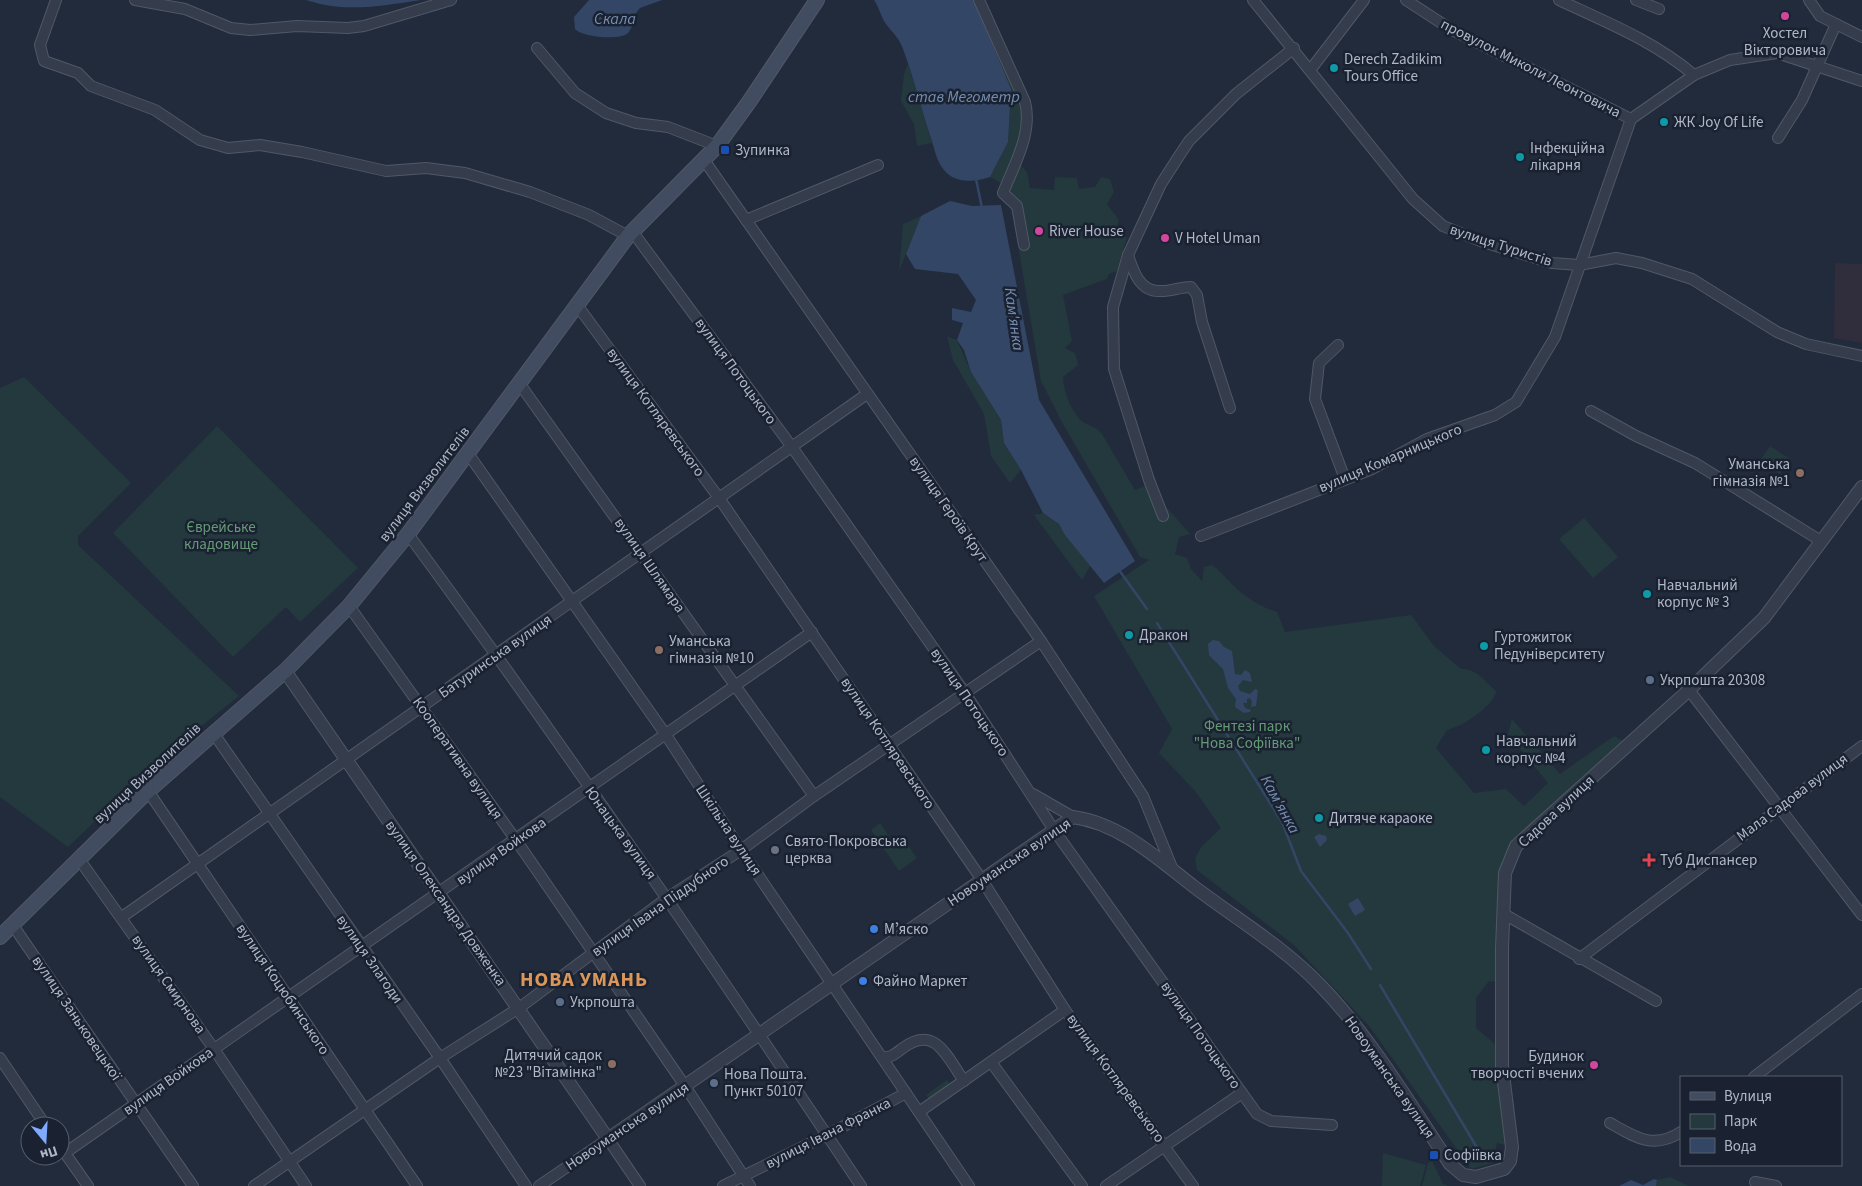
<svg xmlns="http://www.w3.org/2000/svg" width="1862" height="1186" viewBox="0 0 1862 1186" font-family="'Source Sans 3',sans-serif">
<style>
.medical{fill:#302d3d}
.green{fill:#23393d}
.water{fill:#344665}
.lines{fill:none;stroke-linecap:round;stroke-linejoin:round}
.stream{stroke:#344665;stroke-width:2.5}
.minor-casing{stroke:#505867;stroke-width:12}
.tertiary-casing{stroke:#505867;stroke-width:14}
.secondary-casing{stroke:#505867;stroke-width:16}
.minor{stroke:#353d4c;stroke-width:10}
.tertiary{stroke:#353d4c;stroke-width:12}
.secondary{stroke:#424c60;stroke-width:14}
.hotel-dot{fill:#d1479c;stroke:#1a2231;stroke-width:2}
.culture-dot{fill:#0f9aa8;stroke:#1a2231;stroke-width:2}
.transit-dot{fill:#1a4fb4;stroke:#1a2231;stroke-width:2}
.education-dot{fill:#8d6e63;stroke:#1a2231;stroke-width:2}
.service-dot{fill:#5c6f8a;stroke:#1a2231;stroke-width:2}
.worship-dot{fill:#6b7280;stroke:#1a2231;stroke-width:2}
.health-dot{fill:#e0444e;stroke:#1a2231;stroke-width:2}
.shop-dot{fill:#3f7fe0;stroke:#1a2231;stroke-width:2}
.labels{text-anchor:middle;stroke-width:5;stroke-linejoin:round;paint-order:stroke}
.poi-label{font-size:15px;fill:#b0b8c8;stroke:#1a2231;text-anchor:start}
.street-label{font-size:15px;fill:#b0b8c8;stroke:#1a2231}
.park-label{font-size:15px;fill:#659b74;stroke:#1a2231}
.water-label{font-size:16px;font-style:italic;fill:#768db2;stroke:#1a2231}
.district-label{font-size:20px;font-weight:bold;letter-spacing:1px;fill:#da9759;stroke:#1a2231}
</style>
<rect width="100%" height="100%" fill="#212b3c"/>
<path class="medical" d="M1835,263l27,1v79l-28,-5z"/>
<g class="green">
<path d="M992,42l36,73 -12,45 11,12 3,16 24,2 1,-13 22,1 2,11 16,-2 6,-10 9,2 4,13 -7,12 12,16 -4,11 12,6 -10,34 -8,3 -2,5 -44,16 9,46 -7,7 10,5 3,12 -15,12c0,13 10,40 22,46 8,4 11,4 17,11l33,56 15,-6 4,9 36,41 -11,3 -4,17 12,4 4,11 11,12 2,-14 8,-2c8,6 12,11 18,17 11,13 31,25 47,30l8,20 126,-17 23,31 27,23c15,-1 24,12 35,22 -2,15 -34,36 -49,39l-11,18 38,45 32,-4 18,17 24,-23 -40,-49 4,-15 48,55 54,-38 15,8 -113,102 -11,27 -3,110 -13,-2 -13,17v30l26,22 10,97 -15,-4 -4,20 -22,6 -101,-142 -75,-81 -98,-76 -2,-12 7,-12 19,-18 -25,-36 -37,-39 13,-24 -78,-133 55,-36 -9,-3 -77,-133 -22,-43 -31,-183 -9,-15 -11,-6 18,-35 2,-34z"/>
<path d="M908,63l24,80 -15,3 -3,-22 -13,-23 3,-27z"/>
<path d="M921,216l-22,55 4,-47z"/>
<path d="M947,336l10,4 14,32 30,48 3,23 17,27 -11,13 -19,-27 -7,-42 -31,-54z"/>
<path d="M24,377l107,106 -53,53v9l161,151 -79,63 -92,88 -68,-50v-409z"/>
<path d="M217,426l141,142 -58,54 -14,-15 -53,50 -120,-124z"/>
<path d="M1770,446l20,13 -10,15 -20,-13z"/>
<path d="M1043,513l16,11 31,42 -8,14 -48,-65z"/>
<path d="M1584,518l34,39 -25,21 -34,-39z"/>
<path d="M880,823l14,20 9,-5 14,20 -18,13 -28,-41z"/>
<path d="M947,1080l5,7 -21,15 -5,-7z"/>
<path d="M1383,1153l43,12 -6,21h-38z"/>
<path d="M1432,1161l11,23 6,2h-27l6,-23z"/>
<path d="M1670,1177l19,9h-33l1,-6z"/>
</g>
<g class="water">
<path d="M306,0h115c-40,6 -76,13 -115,0z"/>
<path d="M589,0h73l-22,8c-7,6 -5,17 -12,25 -8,8 -46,4 -53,-4l-1,-12z"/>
<path d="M874,0h100l37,89 -3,53 -18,35c-15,5 -35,7 -46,-7 -7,-8 -10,-22 -13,-32 -10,-29 -17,-60 -28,-89 -3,-10 -11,-17 -17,-25 -5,-7 -7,-17 -12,-24z"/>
<path d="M950,201l22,5 29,-1 38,195 96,161 -31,22 -39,-48 -6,-11 -16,-11 -22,-43 -17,-27 -3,-23 -30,-48 -7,-22 -7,-10 6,-17 -11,-3v-12l19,4 5,-12 -18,-26 -43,-5 -9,-15 15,-38z"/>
<path d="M1213,640l6,1 5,6 8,4 3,23 6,1 4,-5 5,3 2,9 -9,-2 -5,6 2,5 10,3 5,-5 3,1 -2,16 -5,1 1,-5 -2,-4 -3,1v4h-4l2,5 6,2 -1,2 -6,1 -9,-6 1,-8 -8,-11 -5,-19 -14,-14 -1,-11z"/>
<path d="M1319,834l7,2 1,4 -7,7 -6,-10z"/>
<path d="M1358,898l7,12 -10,6 -7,-12z"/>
<path d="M1654,1179l3,1 -1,6h-37l12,-6 12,5z"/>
</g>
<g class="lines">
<g class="stream">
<path d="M976,179l6,29"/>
<path d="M1119,570l28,39"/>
<path d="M1157,623l125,199 19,49 47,62 23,36"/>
<path d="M1380,985l102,171"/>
</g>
<g class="minor-casing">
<g id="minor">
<path d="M56,0l-16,45 4,16 34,12 13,13 64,24 45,30 28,8 32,-3 42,7 84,19 40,-3 39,5 65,19 59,23 39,21"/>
<path d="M135,0l50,9 46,19 19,2 47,-4 51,2 16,-2 87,-26"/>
<path d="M979,0l46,102c8,31 -11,63 -22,91l14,13 7,39"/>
<path d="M1253,0l160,199 30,27 40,16 69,21 27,2 37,-7 26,5 50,16 85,53 29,12 56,12"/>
<path d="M1406,0l46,30 179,89"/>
<path d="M1559,0c47,22 95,41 135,75"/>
<path d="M1636,0l23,9"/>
<path d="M1809,0l11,16 42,21"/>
<path d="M537,48l38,45 31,20 30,10 32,4 49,19"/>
<path d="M1311,69l53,-69"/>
<path d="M1631,119l63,-44 36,-15 47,-7 85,28"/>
<path d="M1778,138l24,-38 34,-76"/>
<path d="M704,160l337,481 102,155 30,74"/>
<path d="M746,220l132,-55"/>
<path d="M632,231l160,216 173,246 89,137 203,284 14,7 61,4"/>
<path d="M1128,255c5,15 11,36 31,36 10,1 21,-4 32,-4l6,8 5,27 28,86"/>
<path d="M577,305l142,193 263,382 83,130 128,176"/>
<path d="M1338,345l-19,18 -4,36 30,80"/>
<path d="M519,383l295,413"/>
<path d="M1591,411l45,25 59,27 126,78"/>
<path d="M467,452l199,283 75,115 228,336"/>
<path d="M1163,516l-14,-36 -35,-111 -1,-62 15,-52 33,-71 18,-28 10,-15 47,-47 58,-46"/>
<path d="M408,534c157,213 306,432 453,652"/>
<path d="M1201,536l169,-66 57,-31 68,-24 21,-13 39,-65 76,-218"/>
<path d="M349,606l167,234 169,246 65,100"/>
<path d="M1689,690l173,225"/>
<path d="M214,734l226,324 86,128"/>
<path d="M148,791l269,395"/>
<path d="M1033,794l40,23"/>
<path d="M79,859l135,190 92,137"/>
<path d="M1504,914l152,87"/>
<path d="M122,917l745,-523"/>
<path d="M12,924l181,262"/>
<path d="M1579,959l283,-213"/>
<path d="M882,1057c9,1 13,-3 21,-9 32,-24 44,9 61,33"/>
<path d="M0,1058l46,68"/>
<path d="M991,1062l91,124"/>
<path d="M1754,1077l108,-83"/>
<path d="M919,1112l146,-102"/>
<path d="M1610,1123c25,14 43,27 71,9"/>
<path d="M60,1146l28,40"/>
<path d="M65,1153l747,-521"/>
<path d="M1755,1182l21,4"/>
<path d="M254,1186l186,-128 79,-50 148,-110 74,-48 73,-54 227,-155"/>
<path d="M539,1186l69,-47 32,47"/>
<path d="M723,1186l104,-51 79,-42"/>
<path d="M1106,1186l136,-93"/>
</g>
</g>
<g class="tertiary-casing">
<path id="tertiary" d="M285,671l323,468 465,-322c46,6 84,41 120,69 42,32 88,59 126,98 50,51 91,120 131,180l13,11 13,2 28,-8 6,-8 2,-14 -10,-81v-118l3,-75 11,-27 173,-156 75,-72 98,-131"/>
</g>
<g class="secondary-casing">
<path id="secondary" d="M0,937l148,-146 137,-120 64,-65 59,-72 220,-298 89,-90 32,-44 68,-102"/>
</g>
<use href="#minor" class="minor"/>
<use href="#tertiary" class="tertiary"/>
<use href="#secondary" class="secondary"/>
</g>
<g class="hotel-dot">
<circle cx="1785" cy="16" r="5"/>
<circle cx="1039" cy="231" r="5"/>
<circle cx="1165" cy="238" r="5"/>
<circle cx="1594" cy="1065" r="5"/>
</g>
<g class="culture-dot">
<circle cx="1334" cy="68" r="5"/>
<circle cx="1664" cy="122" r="5"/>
<circle cx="1520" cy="157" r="5"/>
<circle cx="1647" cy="594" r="5"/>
<circle cx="1129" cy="635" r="5"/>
<circle cx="1484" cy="646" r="5"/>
<circle cx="1486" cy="750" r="5"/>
<circle cx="1319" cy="818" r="5"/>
</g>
<g class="transit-dot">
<rect x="720" y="145" width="10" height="10" rx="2.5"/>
<rect x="1429" y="1150" width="10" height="10" rx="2.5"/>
</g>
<g class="education-dot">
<circle cx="1800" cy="473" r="5"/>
<circle cx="659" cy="650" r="5"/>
<circle cx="612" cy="1064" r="5"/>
</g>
<g class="service-dot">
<circle cx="1650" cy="680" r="5"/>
<circle cx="560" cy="1002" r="5"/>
<circle cx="714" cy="1083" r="5"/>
</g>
<circle class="worship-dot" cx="775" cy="850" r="5"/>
<path class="health-dot" d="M1646.5 852.5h5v5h5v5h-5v5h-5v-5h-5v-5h5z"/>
<g class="shop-dot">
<circle cx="874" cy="929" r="5"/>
<circle cx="863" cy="981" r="5"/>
</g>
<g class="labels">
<g class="poi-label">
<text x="1785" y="38" text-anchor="middle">Хостел<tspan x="1785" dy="17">Вікторовича</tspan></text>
<text x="1344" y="64">Derech Zadikim<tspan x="1344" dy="17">Tours Office</tspan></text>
<text x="1674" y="127">ЖК Joy Of Life</text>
<text x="1530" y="153">Інфекційна<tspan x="1530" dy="17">лікарня</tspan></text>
<text x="735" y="155">Зупинка</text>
<text x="1049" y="236">River House</text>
<text x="1175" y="243">V Hotel Uman</text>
<text x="1790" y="469" text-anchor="end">Уманська<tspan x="1790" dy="17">гімназія №1</tspan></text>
<text x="1657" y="590">Навчальний<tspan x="1657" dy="17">корпус № 3</tspan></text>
<text x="1139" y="640">Дракон</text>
<text x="1494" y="642">Гуртожиток<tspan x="1494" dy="17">Педуніверситету</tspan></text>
<text x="669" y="646">Уманська<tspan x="669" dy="17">гімназія №10</tspan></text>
<text x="1660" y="685">Укрпошта 20308</text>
<text x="1496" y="746">Навчальний<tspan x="1496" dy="17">корпус №4</tspan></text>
<text x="1329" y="823">Дитяче караоке</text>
<text x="785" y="846">Свято-Покровська<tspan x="785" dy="17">церква</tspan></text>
<text x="1660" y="865">Туб Диспансер</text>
<text x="884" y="934">Мʼяско</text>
<text x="873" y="986">Файно Маркет</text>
<text x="570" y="1007">Укрпошта</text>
<text x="602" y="1060" text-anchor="end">Дитячий садок<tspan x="602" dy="17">№23 "Вітамінка"</tspan></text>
<text x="1584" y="1061" text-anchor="end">Будинок<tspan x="1584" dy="17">творчості вчених</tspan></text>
<text x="724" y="1079">Нова Пошта.<tspan x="724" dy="17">Пункт 50107</tspan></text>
<text x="1444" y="1160">Софіївка</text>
</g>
<g class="street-label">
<text transform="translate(1531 68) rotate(27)" y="5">провулок Миколи Леонтовича</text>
<text transform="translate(1501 245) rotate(18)" y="5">вулиця Туристів</text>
<text transform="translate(736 371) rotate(54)" y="5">вулиця Потоцького</text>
<text transform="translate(656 412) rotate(54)" y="5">вулиця Котляревського</text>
<text transform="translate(1390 458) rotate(-23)" y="5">вулиця Комарницького</text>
<text transform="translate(424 484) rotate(-53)" y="5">вулиця Визволителів</text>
<text transform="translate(949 509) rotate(55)" y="5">вулиця Героїв Крут</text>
<text transform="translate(650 565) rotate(55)" y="5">вулиця Шлямара</text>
<text transform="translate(495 656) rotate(-35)" y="5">Батуринська вулиця</text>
<text transform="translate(970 702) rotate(56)" y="5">вулиця Потоцького</text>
<text transform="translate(888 743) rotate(56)" y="5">вулиця Котляревського</text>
<text transform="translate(458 758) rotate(55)" y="5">Кооперативна вулиця</text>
<text transform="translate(147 773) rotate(-43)" y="5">вулиця Визволителів</text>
<text transform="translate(1792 797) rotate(-37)" y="5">Мала Садова вулиця</text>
<text transform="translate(1556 811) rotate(-43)" y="5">Садова вулиця</text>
<text transform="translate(729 830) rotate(56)" y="5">Шкільна вулиця</text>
<text transform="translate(621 833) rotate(54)" y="5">Юнацька вулиця</text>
<text transform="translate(501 851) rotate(-35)" y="5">вулиця Войкова</text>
<text transform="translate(1009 862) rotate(-34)" y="5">Новоуманська вулиця</text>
<text transform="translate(446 903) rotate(55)" y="5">вулиця Олександра Довженка</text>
<text transform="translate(660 906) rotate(-35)" y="5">вулиця Івана Піддубного</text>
<text transform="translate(370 959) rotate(55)" y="5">вулиця Злагоди</text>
<text transform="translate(169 984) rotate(55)" y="5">вулиця Смирнова</text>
<text transform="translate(283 989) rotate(56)" y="5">вулиця Коцюбинського</text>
<text transform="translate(77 1018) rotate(56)" y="5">вулиця Заньковецької</text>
<text transform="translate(1201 1035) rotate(55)" y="5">вулиця Потоцького</text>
<text transform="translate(1390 1077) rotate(55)" y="5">Новоуманська вулиця</text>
<text transform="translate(1116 1078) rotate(54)" y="5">вулиця Котляревського</text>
<text transform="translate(168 1081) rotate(-35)" y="5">вулиця Войкова</text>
<text transform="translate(627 1126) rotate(-34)" y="5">Новоуманська вулиця</text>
<text transform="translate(828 1133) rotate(-27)" y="5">вулиця Івана Франка</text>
</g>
<g class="park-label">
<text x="221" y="532">Єврейське<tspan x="221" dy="17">кладовище</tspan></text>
<text x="1247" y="731">Фентезі парк<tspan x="1247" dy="17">"Нова Софіївка"</tspan></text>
</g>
<g class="water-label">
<text x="615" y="24">Скала</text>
<text x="964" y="102">став Мегометр</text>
<text transform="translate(1015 319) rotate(82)" y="6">Кам'янка</text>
<text transform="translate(1281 804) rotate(61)" y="6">Кам'янка</text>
</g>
<g class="district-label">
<text x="584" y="986">НОВА УМАНЬ</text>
</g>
</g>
<rect x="1680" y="1076" width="162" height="90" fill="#1a2231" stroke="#565e6d"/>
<rect x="1690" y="1092" width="25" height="8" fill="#424c60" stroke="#565e6d"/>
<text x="1724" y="1101" font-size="15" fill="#b0b8c8">Вулиця</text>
<rect x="1690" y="1114" width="25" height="15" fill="#23393d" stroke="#565e6d"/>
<text x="1724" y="1126" font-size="15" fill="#b0b8c8">Парк</text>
<rect x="1690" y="1138" width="25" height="15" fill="#344665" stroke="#565e6d"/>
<text x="1724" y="1151" font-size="15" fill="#b0b8c8">Вода</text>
<g transform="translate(45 1141) rotate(162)"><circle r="24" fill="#1a2231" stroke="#565e6d"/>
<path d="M0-4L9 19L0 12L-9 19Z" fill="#7faafe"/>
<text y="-8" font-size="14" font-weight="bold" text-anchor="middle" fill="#b0b8c8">Пн</text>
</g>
</svg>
